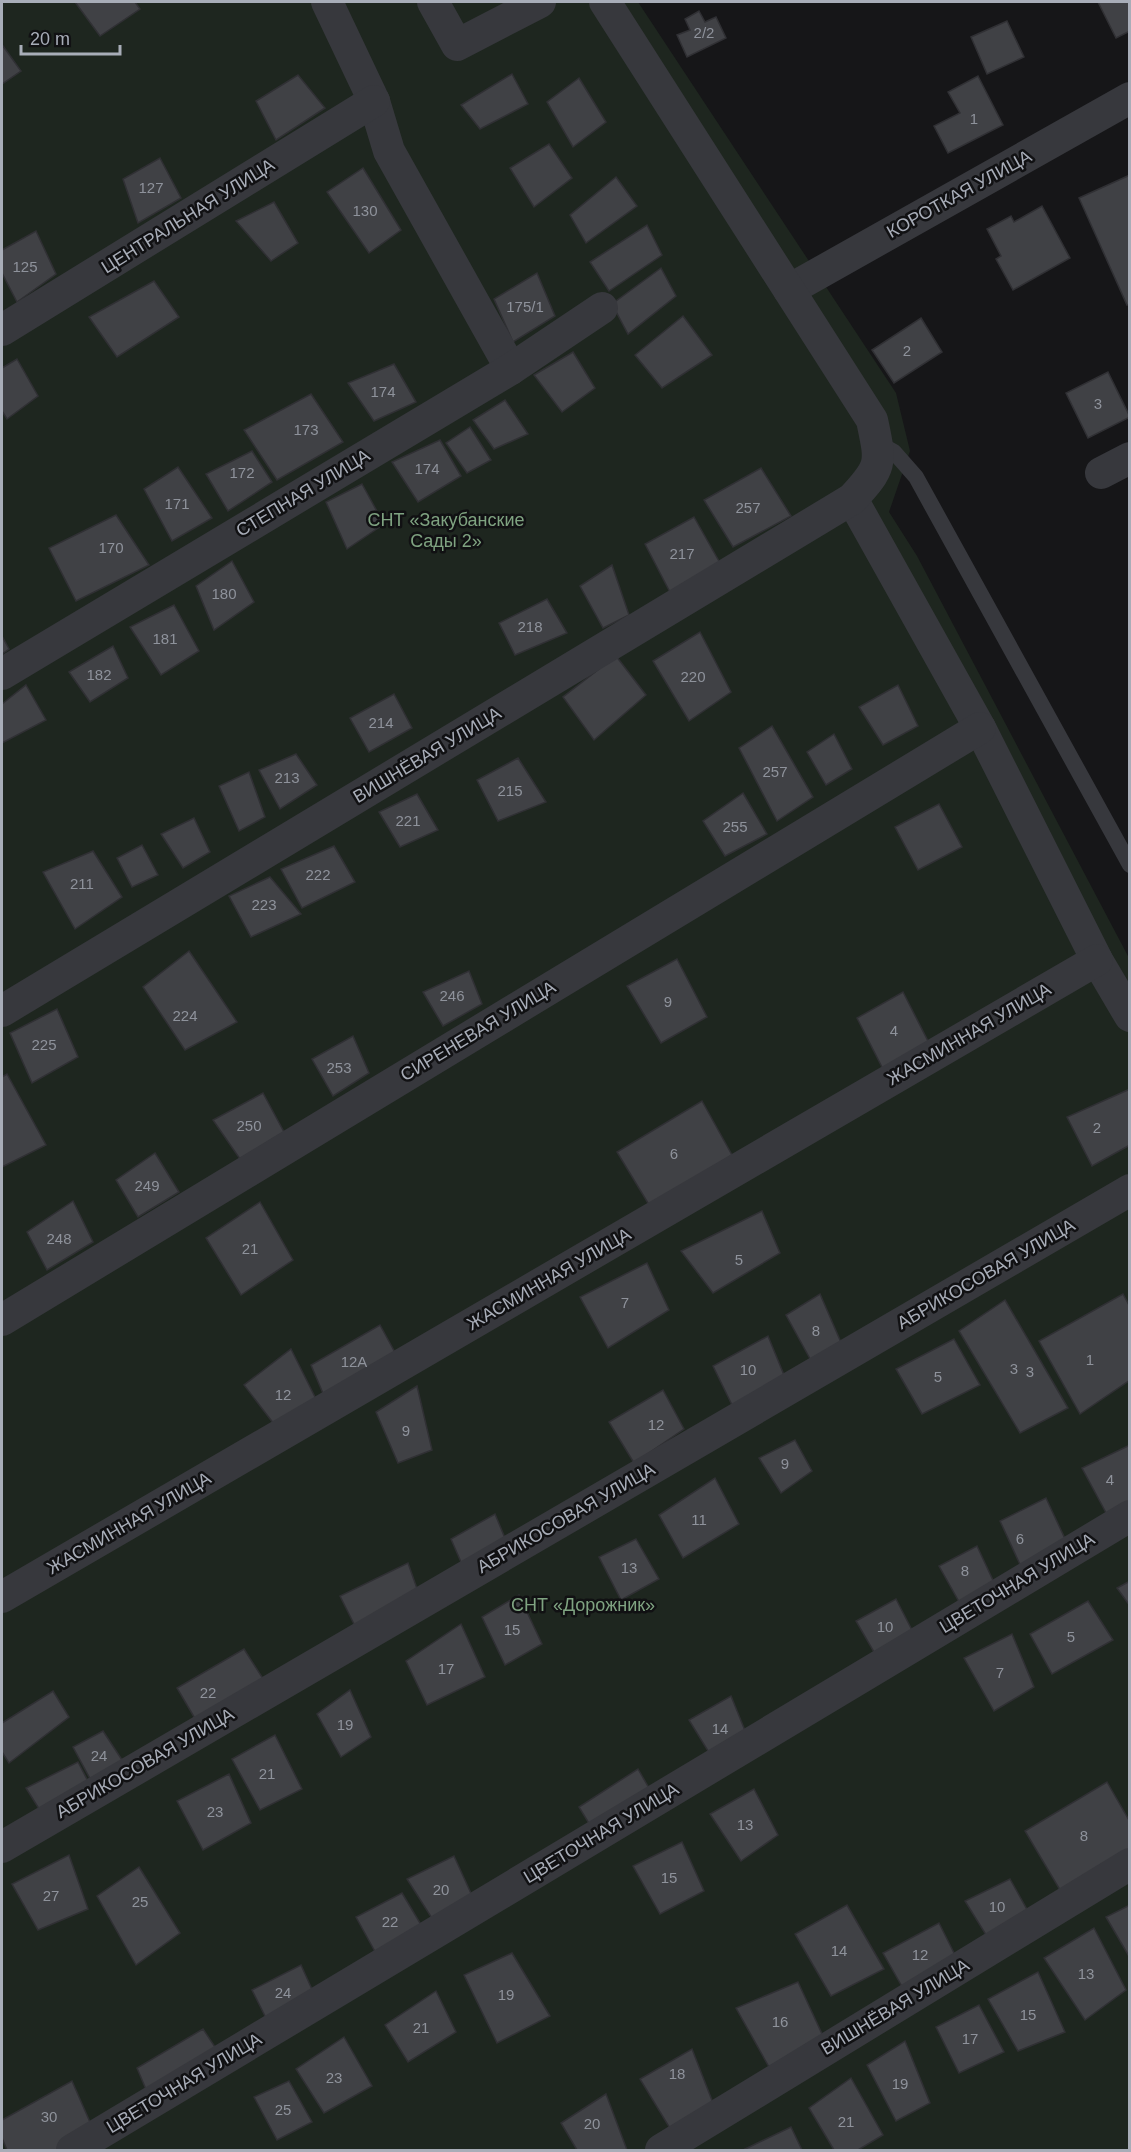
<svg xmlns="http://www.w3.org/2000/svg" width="1131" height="2152" viewBox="0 0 1131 2152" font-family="Helvetica,sans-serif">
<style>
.green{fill:#1e261f}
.building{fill:#404145;stroke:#303034;stroke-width:1.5}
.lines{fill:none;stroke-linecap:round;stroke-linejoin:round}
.service{stroke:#37383d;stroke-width:16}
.minor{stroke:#37383d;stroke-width:32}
.labels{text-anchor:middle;stroke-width:5;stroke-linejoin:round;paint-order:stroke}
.number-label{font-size:15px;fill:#8e929b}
.street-label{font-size:18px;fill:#a8adb8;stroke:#111113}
.park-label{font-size:18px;fill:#7fa381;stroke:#111113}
</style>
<rect width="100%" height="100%" fill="#161618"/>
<path class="green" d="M2,2h636l258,391 14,58 -21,61 28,44 212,402v1192h-1127z"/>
<g class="building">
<path d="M75,2h60l5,7 -40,27z"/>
<path d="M1098,2h32v29l-14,7z"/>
<path d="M699,11l6,11 11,-5 10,21 -39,19 -10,-22 13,-5 -5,-11z"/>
<path d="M1007,21l17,36 -37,17 -16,-37z"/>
<path d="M3,46l18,25 -19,13v-37z"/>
<path d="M512,74l16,30 -48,25 -19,-24z"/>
<path d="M298,75l27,33 -49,32 -20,-39z"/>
<path d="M978,76l25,49 -55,28 -14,-27 26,-13 -12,-21z"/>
<path d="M579,78l27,44 -33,25 -26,-45z"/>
<path d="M549,144l23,34 -38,29 -24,-39z"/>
<path d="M160,158l21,40 -43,25 -15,-44z"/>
<path d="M363,168l38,62 -32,23 -42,-61z"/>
<path d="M1130,175v129l-3,1 -48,-107z"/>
<path d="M616,177l21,29 -51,37 -16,-28z"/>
<path d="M274,202l24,41 -27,18 -35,-40z"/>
<path d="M1042,206l28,52 -57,32 -17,-31 5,-3 -14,-27 24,-13 3,6z"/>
<path d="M647,225l15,30 -53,36 -19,-29z"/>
<path d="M36,231l20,43 -39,28 -15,-29v-23z"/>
<path d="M661,268l15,28 -48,38 -16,-30z"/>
<path d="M537,273l18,43 -42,26 -19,-43z"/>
<path d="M154,281l25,36 -62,40 -28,-40z"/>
<path d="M683,316l29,39 -50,33 -27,-33z"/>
<path d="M921,318l21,34 -48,31 -22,-33z"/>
<path d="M573,352l22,36 -33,24 -28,-37z"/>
<path d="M17,359l21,37 -31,23 -5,-8v-43z"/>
<path d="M394,364l22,38 -42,19 -26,-38z"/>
<path d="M1108,372l22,45 -42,21 -22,-45z"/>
<path d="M311,394l32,48 -66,38 -33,-50z"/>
<path d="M505,400l23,34 -34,15 -21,-29z"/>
<path d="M470,427l21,33 -24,13 -21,-30z"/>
<path d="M440,440l21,36 -43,26 -26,-40z"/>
<path d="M252,451l20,31 -44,29 -22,-37z"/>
<path d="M178,467l34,51 -40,23 -28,-52z"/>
<path d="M761,468l30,48 -58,31 -29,-47z"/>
<path d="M362,484l22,40 -37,25 -21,-47z"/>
<path d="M116,515l33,50 -73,36 -27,-53z"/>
<path d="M694,517l26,46 -48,33 -27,-52z"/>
<path d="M232,561l22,41 -40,28 -18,-44z"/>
<path d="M612,565l17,50 -26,13 -23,-42z"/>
<path d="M547,599l20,34 -52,22 -16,-32z"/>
<path d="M174,605l25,46 -38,24 -31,-48z"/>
<path d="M700,632l31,60 -42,29 -36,-60z"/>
<path d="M2,636l7,13 -7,5z"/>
<path d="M113,646l15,32 -38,24 -21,-30z"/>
<path d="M616,656l30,39 -52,45 -31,-43z"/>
<path d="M26,685l20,35 -44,23v-39z"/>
<path d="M898,685l20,41 -35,19 -24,-38z"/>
<path d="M394,694l18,34 -43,24 -19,-34z"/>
<path d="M772,726l41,71 -36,24 -38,-73z"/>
<path d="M834,734l18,35 -26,16 -19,-33z"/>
<path d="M296,754l21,31 -37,24 -21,-39z"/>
<path d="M518,758l28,44 -48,19 -21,-41z"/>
<path d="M249,772l16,45 -26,14 -20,-45z"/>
<path d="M743,793l24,41 -42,22 -22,-35z"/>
<path d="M417,794l21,36 -38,17 -21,-35z"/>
<path d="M939,804l23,43 -44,23 -23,-43z"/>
<path d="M194,818l16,34 -27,16 -22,-34z"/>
<path d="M142,845l16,30 -26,12 -15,-29z"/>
<path d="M334,846l21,36 -53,26 -21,-39z"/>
<path d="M93,851l29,46 -47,32 -32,-57z"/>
<path d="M270,877l31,37 -50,23 -22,-41z"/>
<path d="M189,951l48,71 -52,28 -42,-63z"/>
<path d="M677,959l30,58 -46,26 -34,-57z"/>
<path d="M469,971l13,33 -39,22 -20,-34z"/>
<path d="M903,992l27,53 -46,26 -27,-53z"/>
<path d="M57,1009l21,48 -46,26 -22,-50z"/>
<path d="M353,1036l16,37 -36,23 -21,-37z"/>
<path d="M7,1074l39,71 -44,22v-90z"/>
<path d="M1130,1089v56l-38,21 -25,-49z"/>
<path d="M263,1093l21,39 -44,27 -27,-39z"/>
<path d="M702,1101l30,54 -81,53 -34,-56z"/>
<path d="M155,1153l24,39 -41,25 -22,-37z"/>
<path d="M73,1201l20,41 -46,28 -20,-38z"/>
<path d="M260,1202l33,58 -52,35 -35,-57z"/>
<path d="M762,1211l18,42 -67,40 -32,-42z"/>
<path d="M647,1263l22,47 -61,38 -28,-51z"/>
<path d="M820,1294l23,53 -29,19 -28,-51z"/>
<path d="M1123,1294l7,13v73l-50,34 -41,-73z"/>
<path d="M1005,1300l63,108 -48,25 -61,-102z"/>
<path d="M380,1325l18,33 -73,40 -14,-33z"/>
<path d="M768,1336l16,39 -51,32 -20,-41z"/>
<path d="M954,1339l26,46 -58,29 -26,-45z"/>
<path d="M291,1349l28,56 -42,23 -33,-43z"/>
<path d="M417,1386l15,64 -34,13 -22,-51z"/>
<path d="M663,1390l21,39 -50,34 -25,-41z"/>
<path d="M795,1440l17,31 -31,22 -22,-35z"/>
<path d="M1130,1445v65l-19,12 -29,-54z"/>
<path d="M715,1478l24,46 -56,34 -24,-43z"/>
<path d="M1046,1498l21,45 -44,28 -23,-50z"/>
<path d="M495,1514l12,29 -43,26 -13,-30z"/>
<path d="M636,1539l23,40 -38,21 -22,-43z"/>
<path d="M977,1546l20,43 -35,18 -23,-41z"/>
<path d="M408,1563l12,34 -64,31 -16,-32z"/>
<path d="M1130,1581v25l-13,-18z"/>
<path d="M519,1595l23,49 -37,21 -23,-48z"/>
<path d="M896,1599l18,35 -36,25 -22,-38z"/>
<path d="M1088,1601l25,39 -61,34 -22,-40z"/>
<path d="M461,1624l24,53 -58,28 -21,-44z"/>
<path d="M1012,1634l22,53 -40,24 -30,-53z"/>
<path d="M244,1649l23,36 -70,37 -20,-34z"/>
<path d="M350,1690l21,47 -30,20 -24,-43z"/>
<path d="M53,1691l16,26 -60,46 -7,-11v-29z"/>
<path d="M731,1696l17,42 -32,26 -27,-44z"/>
<path d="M103,1731l23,35 -32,20 -21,-39z"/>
<path d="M275,1735l27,54 -42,21 -28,-51z"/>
<path d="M78,1762l12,23 -49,27 -15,-24z"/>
<path d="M638,1769l15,26 -60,35 -14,-23z"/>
<path d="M229,1774l22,49 -48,27 -26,-49z"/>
<path d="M1107,1782l23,40v31l-67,42 -38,-64z"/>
<path d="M754,1789l24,46 -37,26 -31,-47z"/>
<path d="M682,1842l22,49 -44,23 -27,-48z"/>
<path d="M69,1855l19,54 -50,21 -26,-46z"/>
<path d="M454,1856l20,44 -39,23 -28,-44z"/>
<path d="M139,1867l41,66 -44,32 -39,-69z"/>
<path d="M1010,1879l19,34 -41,25 -23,-37z"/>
<path d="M402,1893l21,35 -45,29 -22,-40z"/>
<path d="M847,1905l37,64 -53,27 -36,-62z"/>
<path d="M1130,1905v53l-24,-41z"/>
<path d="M939,1923l17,34 -52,33 -21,-37z"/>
<path d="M1094,1928l32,62 -41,30 -41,-62z"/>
<path d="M512,1953l38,63 -53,27 -33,-68z"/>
<path d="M301,1965l14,31 -47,26 -16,-32z"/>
<path d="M1038,1972l27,60 -47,19 -30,-52z"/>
<path d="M798,1982l25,54 -54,31 -33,-59z"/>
<path d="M436,1991l20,41 -48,30 -23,-37z"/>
<path d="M979,2005l25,47 -45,21 -23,-46z"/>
<path d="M203,2029l16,24 -71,41 -11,-26z"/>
<path d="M344,2037l28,49 -48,27 -28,-44z"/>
<path d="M905,2041l25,62 -34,18 -29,-56z"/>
<path d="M692,2049l21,54 -42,27 -31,-51z"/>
<path d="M851,2078l32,57 -25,15h-24l-25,-42z"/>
<path d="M72,2081l21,48 -35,21h-51l-5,-12v-18z"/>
<path d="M289,2081l23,41 -35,18 -23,-43z"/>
<path d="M606,2094l21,56h-50l-16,-27z"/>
<path d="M791,2127l11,23h-59z"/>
</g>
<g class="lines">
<path class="service" d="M876,442l18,10 22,25 214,388"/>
<g class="minor">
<path d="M327,2l47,99 15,50 122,218"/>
<path d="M433,2l24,43 83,-43"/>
<path d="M789,290l341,-192"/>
<path d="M2,330l372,-229"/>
<path d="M1101,473l29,-15"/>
<path d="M852,499l128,229 117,232 33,56"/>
<path d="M2,674l509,-305 91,-61"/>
<path d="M2,1011l850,-512c31,-33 29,-36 20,-79l-267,-418"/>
<path d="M2,1320l978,-592"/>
<path d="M2,1597l1095,-637"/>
<path d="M2,1847l1128,-657"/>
<path d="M72,2150l1058,-634"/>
<path d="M661,2150l469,-286"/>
</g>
</g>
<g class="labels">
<g class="number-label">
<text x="704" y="38">2/2</text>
<text x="974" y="124">1</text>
<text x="151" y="193">127</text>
<text x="365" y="216">130</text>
<text x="25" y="272">125</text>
<text x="525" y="312">175/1</text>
<text x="907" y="356">2</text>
<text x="383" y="397">174</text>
<text x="1098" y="409">3</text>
<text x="306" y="435">173</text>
<text x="427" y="474">174</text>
<text x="242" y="478">172</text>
<text x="177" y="509">171</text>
<text x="748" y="513">257</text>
<text x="111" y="553">170</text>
<text x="682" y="559">217</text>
<text x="224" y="599">180</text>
<text x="530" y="632">218</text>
<text x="165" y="644">181</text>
<text x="99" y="680">182</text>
<text x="693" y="682">220</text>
<text x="381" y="728">214</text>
<text x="775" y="777">257</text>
<text x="287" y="783">213</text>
<text x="510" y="796">215</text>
<text x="408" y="826">221</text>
<text x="735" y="832">255</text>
<text x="318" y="880">222</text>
<text x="82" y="889">211</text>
<text x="264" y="910">223</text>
<text x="452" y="1001">246</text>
<text x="668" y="1007">9</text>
<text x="185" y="1021">224</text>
<text x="894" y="1036">4</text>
<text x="44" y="1050">225</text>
<text x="339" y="1073">253</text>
<text x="249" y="1131">250</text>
<text x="1097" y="1133">2</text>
<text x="674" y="1159">6</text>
<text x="147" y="1191">249</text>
<text x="59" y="1244">248</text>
<text x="250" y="1254">21</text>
<text x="739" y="1265">5</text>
<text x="625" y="1308">7</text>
<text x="816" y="1336">8</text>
<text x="1090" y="1365">1</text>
<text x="354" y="1367">12А</text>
<text x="1014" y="1374">3</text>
<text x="748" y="1375">10</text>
<text x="1030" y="1377">3</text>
<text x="938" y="1382">5</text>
<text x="283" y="1400">12</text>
<text x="656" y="1430">12</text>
<text x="406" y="1436">9</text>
<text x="785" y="1469">9</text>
<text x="1110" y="1485">4</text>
<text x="699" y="1525">11</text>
<text x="1020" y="1544">6</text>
<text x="629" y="1573">13</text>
<text x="965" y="1576">8</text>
<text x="885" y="1632">10</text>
<text x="512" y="1635">15</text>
<text x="1071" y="1642">5</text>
<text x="446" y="1674">17</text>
<text x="1000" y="1678">7</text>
<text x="208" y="1698">22</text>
<text x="345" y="1730">19</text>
<text x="720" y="1734">14</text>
<text x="99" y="1761">24</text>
<text x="267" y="1779">21</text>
<text x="215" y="1817">23</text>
<text x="745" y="1830">13</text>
<text x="1084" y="1841">8</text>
<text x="669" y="1883">15</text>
<text x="441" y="1895">20</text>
<text x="51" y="1901">27</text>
<text x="140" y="1907">25</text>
<text x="997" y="1912">10</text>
<text x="390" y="1927">22</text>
<text x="839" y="1956">14</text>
<text x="920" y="1960">12</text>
<text x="1086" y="1979">13</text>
<text x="283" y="1998">24</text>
<text x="506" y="2000">19</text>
<text x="1028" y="2020">15</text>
<text x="780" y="2027">16</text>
<text x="421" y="2033">21</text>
<text x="970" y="2044">17</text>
<text x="677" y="2079">18</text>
<text x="334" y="2083">23</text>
<text x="900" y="2089">19</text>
<text x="283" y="2115">25</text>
<text x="49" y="2122">30</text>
<text x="846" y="2127">21</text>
<text x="592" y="2129">20</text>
</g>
<g class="street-label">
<text transform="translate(959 194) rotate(-29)" y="6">КОРОТКАЯ УЛИЦА</text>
<text transform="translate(188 216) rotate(-32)" y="6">ЦЕНТРАЛЬНАЯ УЛИЦА</text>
<text transform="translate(303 493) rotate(-31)" y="6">СТЕПНАЯ УЛИЦА</text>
<text transform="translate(427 755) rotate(-31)" y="6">ВИШНЁВАЯ УЛИЦА</text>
<text transform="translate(478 1031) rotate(-31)" y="6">СИРЕНЕВАЯ УЛИЦА</text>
<text transform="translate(969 1034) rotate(-30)" y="6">ЖАСМИННАЯ УЛИЦА</text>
<text transform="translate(986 1274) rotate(-30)" y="6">АБРИКОСОВАЯ УЛИЦА</text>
<text transform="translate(549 1279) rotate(-30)" y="6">ЖАСМИННАЯ УЛИЦА</text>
<text transform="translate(566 1518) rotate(-30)" y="6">АБРИКОСОВАЯ УЛИЦА</text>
<text transform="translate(129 1523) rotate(-30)" y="6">ЖАСМИННАЯ УЛИЦА</text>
<text transform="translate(1017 1583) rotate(-31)" y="6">ЦВЕТОЧНАЯ УЛИЦА</text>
<text transform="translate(145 1763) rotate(-30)" y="6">АБРИКОСОВАЯ УЛИЦА</text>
<text transform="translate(601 1833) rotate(-31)" y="6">ЦВЕТОЧНАЯ УЛИЦА</text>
<text transform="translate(895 2007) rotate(-31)" y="6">ВИШНЁВАЯ УЛИЦА</text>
<text transform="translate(184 2083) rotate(-31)" y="6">ЦВЕТОЧНАЯ УЛИЦА</text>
</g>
<g class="park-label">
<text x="446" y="526">СНТ «Закубанские<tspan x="446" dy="21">Сады 2»</tspan></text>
<text x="583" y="1611">СНТ «Дорожник»</text>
</g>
</g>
<rect width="1131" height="2152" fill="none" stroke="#a8adb8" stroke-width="6"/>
<path d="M21 45v9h99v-9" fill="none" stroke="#a8adb8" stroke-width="3"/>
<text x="30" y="45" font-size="18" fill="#a8adb8" stroke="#111113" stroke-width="4.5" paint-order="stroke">20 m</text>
</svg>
